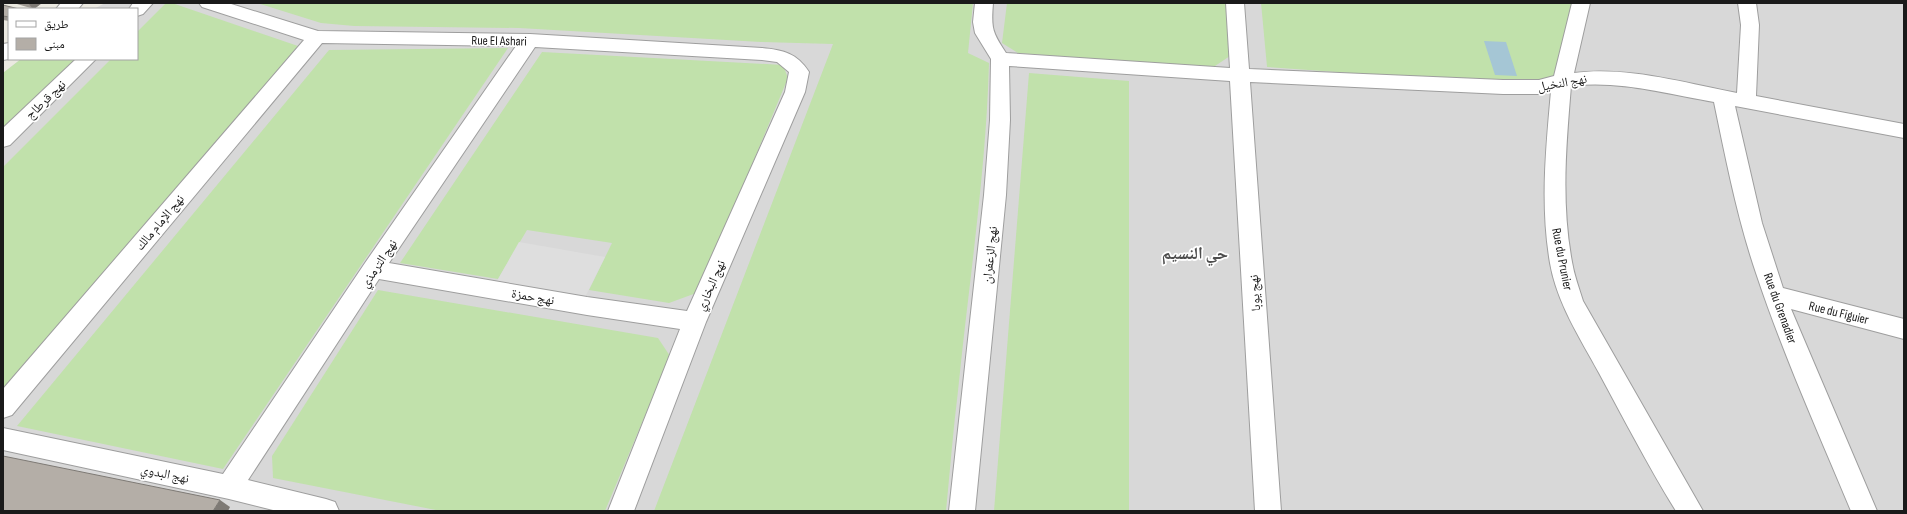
<svg xmlns="http://www.w3.org/2000/svg" width="1907" height="514" viewBox="0 0 1907 514" font-family="'Sofia Sans Condensed','Noto Naskh Arabic',sans-serif">
<style>
.residential{fill:#d8d8d8}
.grass{fill:#c1e1ab}
.parking{fill:#dedede}
.water{fill:#a5c6d5}
.lines{fill:none;stroke-linecap:round;stroke-linejoin:round}
.minor-casing{stroke:#9e9e9e;stroke-width:2}
.tertiary-casing{stroke:#9e9e9e;stroke-width:2}
.minor{fill:#fff;fill-rule:evenodd}
.tertiary{fill:#fff;fill-rule:evenodd}
.wall{fill:#9b9690}
.shaded-wall{fill:#7e7a75}
.building{fill:#b4aea7;stroke:#7e7a75}
.labels{text-anchor:middle;stroke-width:3.5;stroke-linejoin:round;paint-order:stroke}
.street-label{font-size:13px;fill:#1a1a1a;stroke:#fff}
.district-label{font-size:17px;font-weight:bold;fill:#4d4d4d;stroke:#fff}
</style>
<rect width="100%" height="100%" fill="#ebe9e1"/>
<path class="residential" d="M105,3h1799v508h-1901v-438l18,-14h116v-50h-43z"/>
<g class="grass">
<path d="M166,3h6l126,43 -295,349v-228l108,-108h26v-27z"/>
<path d="M257,3h716l-5,50 21,10c-3,110 -20,218 -31,328 -5,40 -8,80 -12,120h-292l179,-467 -72,-2 -242,-14 -165,-2 -33,-3z"/>
<path d="M1007,3h219l4,53 -18,12 -194,-15 -16,-10z"/>
<path d="M1261,3h314v5l-23,73 -20,5 -265,-19z"/>
<path d="M508,48l-285,421 -206,-43 312,-376z"/>
<path d="M542,52l241,13 5,13 -89,214 -30,11 -80,-13 23,-47 -85,-13 -29,49 -98,-16z"/>
<path d="M21,59h59l-77,74v-60z"/>
<path d="M1029,73l100,8v430h-135z"/>
<path d="M378,290l280,48 12,18 -65,155h-164l-168,-33 -1,-22z"/>
</g>
<path class="parking" d="M519,242l86,15 -23,46 -89,-15z"/>
<path class="water" d="M1484,41l22,1 11,34 -22,-1z"/>
<g class="lines">
<g class="minor-casing">
<g id="minor">
<path d="M133,3h20l-10,11 -6,2v-7h-8z"/>
<path d="M199,3h29l90,28 212,3 232,14c21,2 35,5 47,24l-4,20 -99,230 -72,189h-26l72,-182 -93,-14 -208,-36 -131,201 78,19 9,3 4,9h-62l-48,-12 -226,-49v-22l220,46 142,-211 151,-217 -194,-3 -310,372 -9,3v-29l301,-349 -102,-33zM535,47l227,13 15,2 12,10 -4,20 -98,219 -100,-14 -198,-34z"/>
<path d="M975,3h18c-2,25 -1,29 13,50l224,15 -4,-65h18l5,66 254,11h36l15,-4 18,-73h18l-16,70c53,-7 110,10 163,20l4,-68 -3,-22h18l3,22 -3,71 148,28v14l-169,-32 27,117 21,65 121,31v20l-113,-30 86,202h-26c-33,-79 -68,-157 -95,-238 -19,-56 -30,-113 -42,-171 -47,-8 -95,-22 -143,-16 -5,60 -10,117 1,176 2,13 7,26 11,39l120,210h-27c-28,-45 -52,-92 -77,-138 -19,-35 -42,-70 -49,-110 -10,-58 -4,-115 1,-172l-12,3h-36l-253,-12 31,429h-26l-25,-430 -221,-15 1,54 -4,75 -31,316h-26l35,-316 6,-75 1,-61 -16,-26 -2,-11z"/>
<path d="M76,59h20l-86,86 -7,2v-19z"/>
</g>
</g>
<g class="tertiary-casing">
<g id="tertiary">
<path d="M61,3h22l-5,6h-22z"/>
<path d="M9,43v16l-6,1v-16z"/>
</g>
</g>
<use href="#minor" class="minor"/>
<use href="#tertiary" class="tertiary"/>
</g>
<g class="wall">
<path d="M16,3h26l-8,6 -17,-5z"/>
<path d="M3,5l6,4v12l-6,-1z"/>
</g>
<g class="shaded-wall">
<path d="M28,3h14l-8,6h-1z"/>
<path d="M220,500l10,7 -2,4h-15z"/>
</g>
<g class="building">
<path d="M3,5l16,4h-10v8l-6,-1z"/>
<path d="M3,456l217,44 -7,11h-210z"/>
</g>
<g class="labels">
<g class="street-label">
<text transform="translate(499 40) rotate(1)" y="5">Rue El Ashari</text>
<text transform="translate(1562 82) rotate(-10)" y="5">نهج النخيل</text>
<text transform="translate(45 99) rotate(-44)" y="5">نهج قرطاج</text>
<text transform="translate(159 222) rotate(-50)" y="5">نهج الإمام مالك</text>
<text transform="translate(989 255) rotate(-84)" y="5">نهج الزعفران</text>
<text transform="translate(1563 259) rotate(79)" y="5">Rue du Prunier</text>
<text transform="translate(378 263) rotate(-56)" y="5">نهج الترمذي</text>
<text transform="translate(710 285) rotate(-66)" y="5">نهج البخاري</text>
<text transform="translate(1254 293) rotate(-94)" y="5">نهج يوبا</text>
<text transform="translate(533 296) rotate(10)" y="5">نهج حمزة</text>
<text transform="translate(1781 308) rotate(70)" y="5">Rue du Grenadier</text>
<text transform="translate(1839 312) rotate(14)" y="5">Rue du Figuier</text>
<text transform="translate(165 473) rotate(12)" y="5">نهج البدوي</text>
</g>
<g class="district-label">
<text x="1195" y="259">حي النسيم</text>
</g>
</g>
<rect width="1907" height="514" fill="none" stroke="#1a1a1a" stroke-width="8"/>
<rect x="8" y="8" width="130" height="52" fill="#ffffff" stroke="#a3a3a3"/>
<rect x="16" y="21" width="20" height="6" fill="#ffffff" stroke="#a3a3a3"/>
<text x="44" y="28" font-size="12" fill="#1a1a1a">طريق</text>
<rect x="16" y="38" width="20" height="12" fill="#b4aea7" stroke="#a3a3a3"/>
<text x="44" y="48" font-size="12" fill="#1a1a1a">مبنى</text>
</svg>
